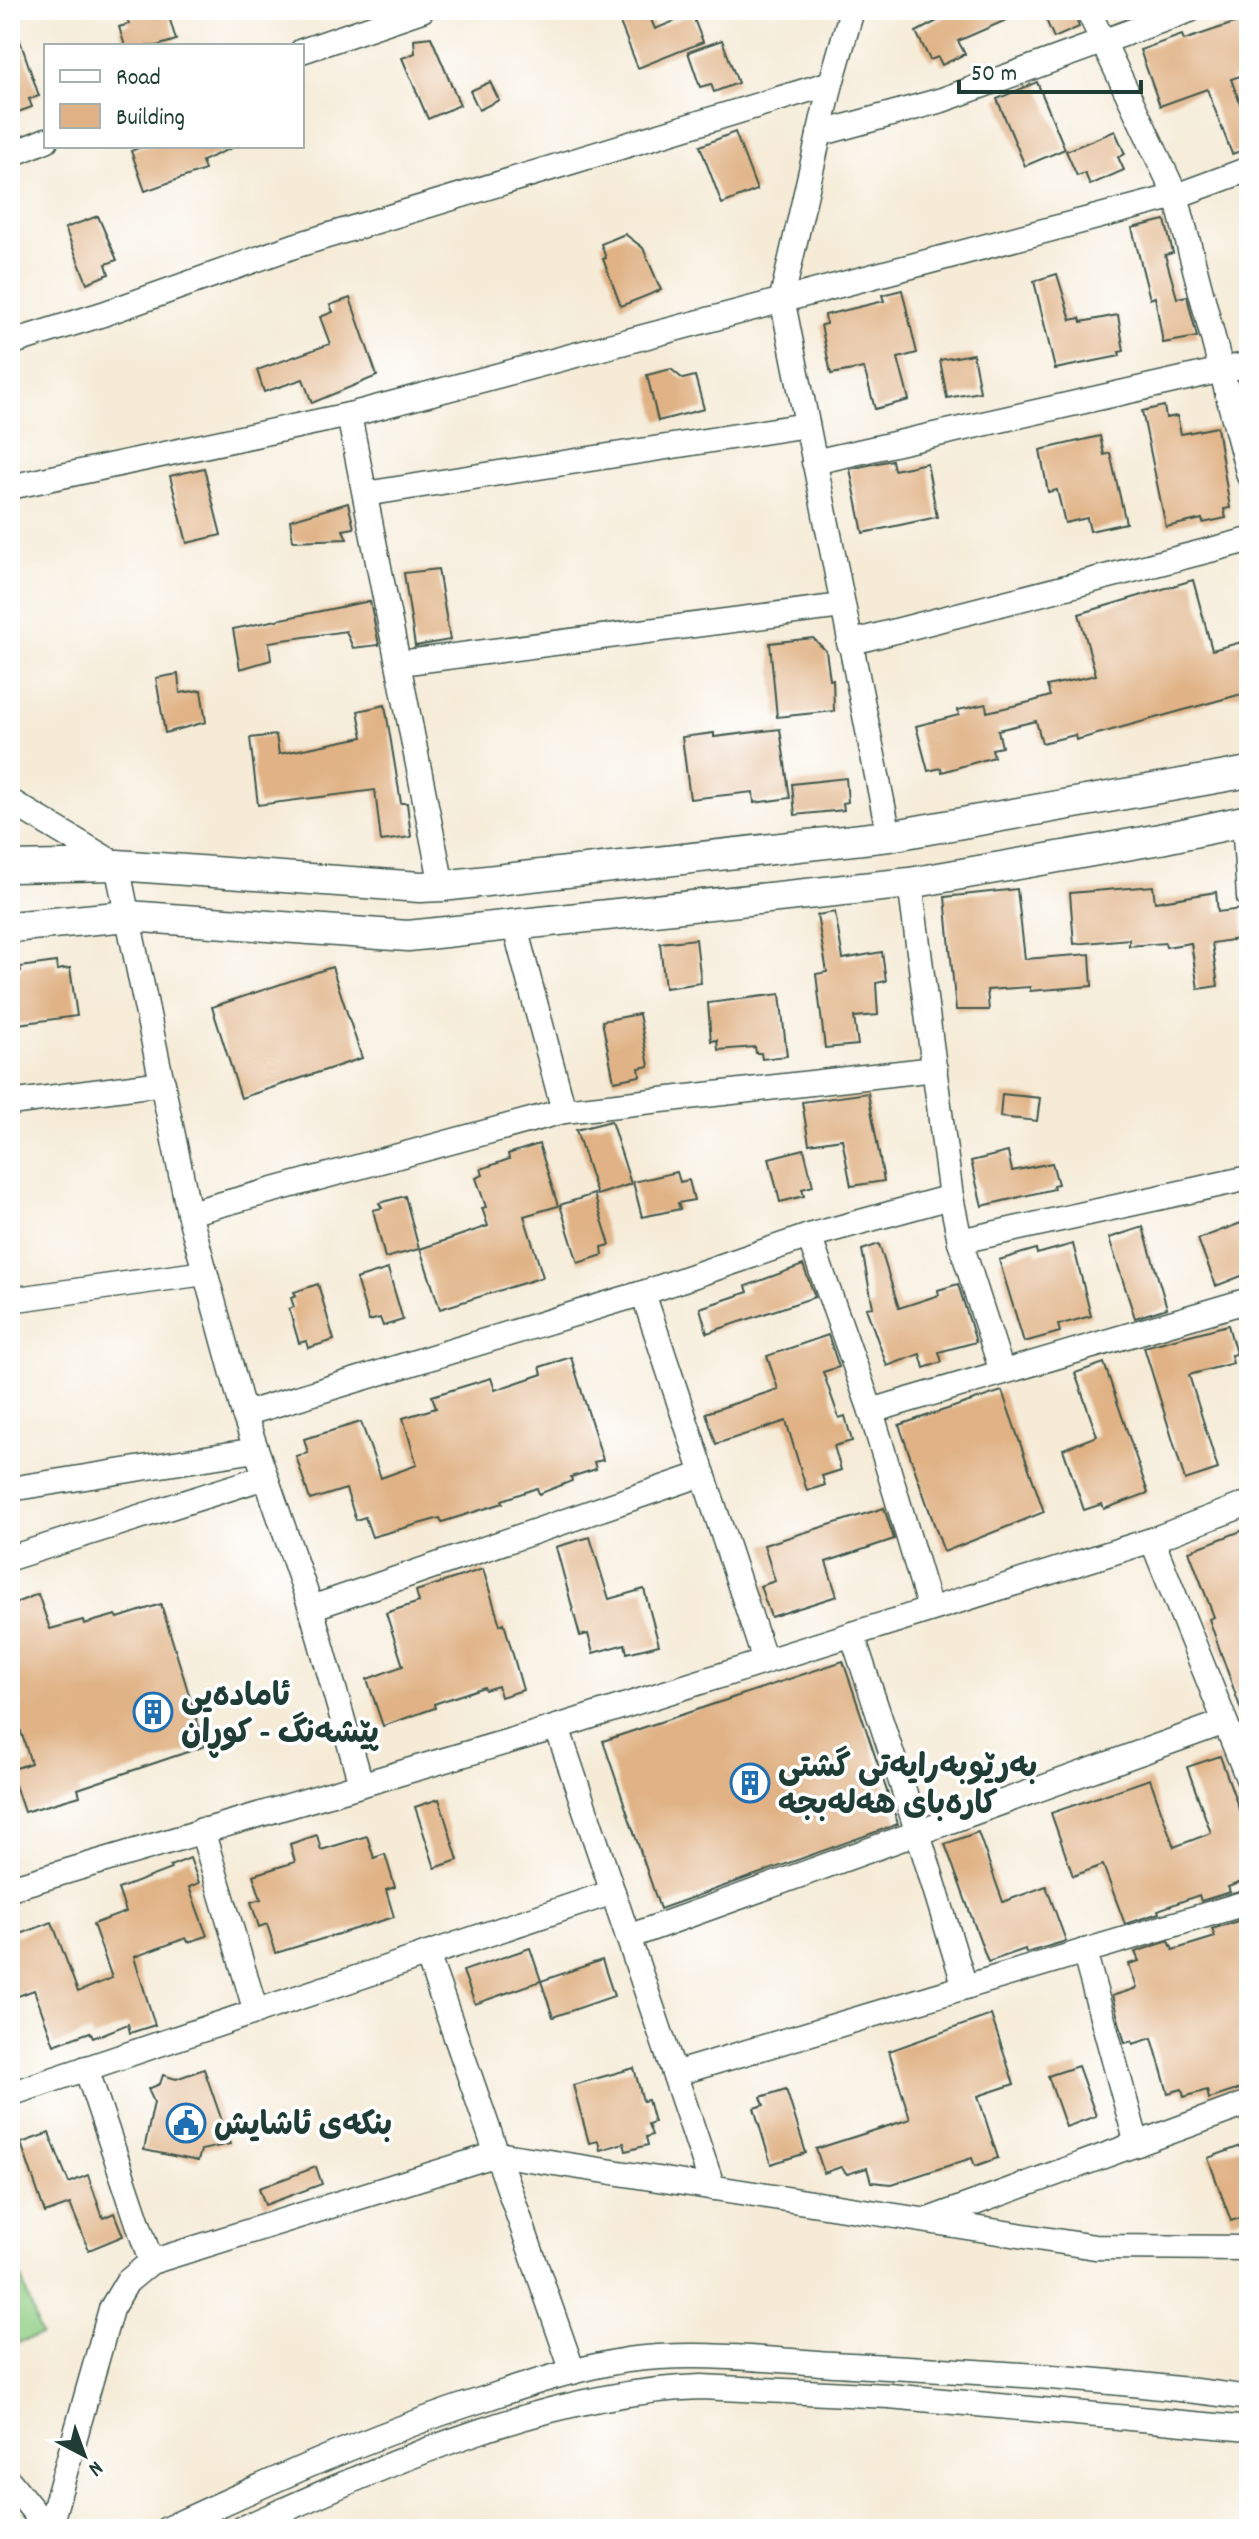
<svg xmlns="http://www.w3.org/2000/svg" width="1259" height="2539" viewBox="0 0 1259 2539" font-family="Dekko,'Playpen Sans Arabic',sans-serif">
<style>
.green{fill:#90ce83;stroke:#58865c;stroke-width:2}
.building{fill:#e0b285}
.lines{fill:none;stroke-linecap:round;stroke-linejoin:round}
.minor-casing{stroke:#3f574c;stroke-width:27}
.major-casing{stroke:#3f574c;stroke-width:33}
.minor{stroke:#fff;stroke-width:24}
.major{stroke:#fff;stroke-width:30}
.labels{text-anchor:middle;stroke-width:7;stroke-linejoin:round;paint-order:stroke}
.poi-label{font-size:32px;font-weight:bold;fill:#1f3d34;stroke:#fff;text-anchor:start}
</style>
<rect width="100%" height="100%" fill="#fff"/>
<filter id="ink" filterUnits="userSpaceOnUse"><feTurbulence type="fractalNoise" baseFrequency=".0125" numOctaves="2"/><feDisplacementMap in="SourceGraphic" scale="16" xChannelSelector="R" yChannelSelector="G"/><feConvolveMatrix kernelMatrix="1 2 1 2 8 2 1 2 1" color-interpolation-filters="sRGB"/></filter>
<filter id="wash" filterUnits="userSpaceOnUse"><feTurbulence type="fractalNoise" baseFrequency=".006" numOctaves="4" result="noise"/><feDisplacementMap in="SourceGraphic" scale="32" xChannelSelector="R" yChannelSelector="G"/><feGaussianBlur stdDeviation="1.8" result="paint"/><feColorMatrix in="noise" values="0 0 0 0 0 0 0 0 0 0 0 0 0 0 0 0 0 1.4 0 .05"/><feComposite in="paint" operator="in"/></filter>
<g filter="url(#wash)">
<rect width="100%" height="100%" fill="#f5ebd7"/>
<path class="green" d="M10,2245l31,90 -31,10z"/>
<g id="blocks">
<g class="building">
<path d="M153,10h14l9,30 -19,6h-32l-6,-19 10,-3 -2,-6z"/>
<path d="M643,10h4l8,19 37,-15 11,28 -65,26 -19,-48z"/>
<path d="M958,10h71l-71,31 7,13 -23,11 -4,-8 -8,3 -14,-28z"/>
<path d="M1067,10h6l6,17 -25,11 -8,-18z"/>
<path d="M1249,18v55l-18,6 18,48v21l-17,6 -25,-65 -47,17 -20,-56 42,-15 2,5z"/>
<path d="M13,20l26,76 -10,3 3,8 -22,8v-94z"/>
<path d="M431,37l29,68 -32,14 -26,-61 13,-5 -1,-14z"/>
<path d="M722,40l16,43 -24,9 -3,-8 -11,3 -12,-35z"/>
<path d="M490,82l9,18 -20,10 -9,-19z"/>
<path d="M1037,82l28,67 -40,17 -28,-67z"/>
<path d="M1115,131l10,23 -7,3 6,13 -34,15 -5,-12 -8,3 -11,-25z"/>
<path d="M735,132l22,58 -35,14 -22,-58z"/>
<path d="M143,146h93l-34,15 3,9 -60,21 -14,-40z"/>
<path d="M98,216l19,44 -11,4 3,10 -22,9 -22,-55z"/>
<path d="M1165,220l8,33 -8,2 12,43 10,-2 10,41 -34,6 -8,-46 -5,2 -18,-71z"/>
<path d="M625,234l18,14 18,42 -40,16 -18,-47 3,-1 -5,-14z"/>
<path d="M1057,274l14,46 9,-2 1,4 37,-7 6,36 -5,1 1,4 -65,13 -21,-88z"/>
<path d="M902,290l15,63 -19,5 11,42 -34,9 -11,-41 -33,6 -10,-49 5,-1 -1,-9 59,-14 -2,-6z"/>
<path d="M350,298l27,78 -65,27 -9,-24 -39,13 -7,-22 73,-26 -10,-27 13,-5 -3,-7z"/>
<path d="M973,354l7,38 -33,6 -7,-38z"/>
<path d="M671,369l12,10 12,-3 9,33 -46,12 -11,-46z"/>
<path d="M1164,406l2,12 11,-2 4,18 36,-7 13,81 -6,1 2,9 -23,5 -1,-4 -36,8 -24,-116z"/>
<path d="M1100,436l4,19 6,-2 16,70 -36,8 -3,-13 -22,5 -8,-33 -9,2 -8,-42z"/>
<path d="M892,460l2,10 33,-7 10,54 -74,16 -13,-64z"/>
<path d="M204,468l17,67 -34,8 -17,-67z"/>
<path d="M348,503l6,25 -11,2 4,9 -54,2 -3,-21z"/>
<path d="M438,569l12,71 -35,6 -11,-73z"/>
<path d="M1193,580l19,70 37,-10v52l-173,48 -1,-5 -33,8 -6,-22 -38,9 4,17 -10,2 2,8 -52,15 -1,-4 -13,3 -12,-45 43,-11 -1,-5 28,-6 1,8 43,-10 20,-6 -3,-10 49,-11 -17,-61z"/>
<path d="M370,601l9,44 -26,3 -7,-17 -77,11 2,18 -31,9 -7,-40z"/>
<path d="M813,638l13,13 4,29 3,-1 1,32 -57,6 -7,-74z"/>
<path d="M178,674l2,19 21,-3 5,32 -41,11 -9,-55z"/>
<path d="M385,705l16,98h6l4,34 -30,4 -6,-51 -117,15 -8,-67 26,-3 3,19 84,-17 -5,-26z"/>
<path d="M780,729l10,69 -36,5 -1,-11 -63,7 -8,-62 32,-4v4z"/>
<path d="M846,778l2,24 -5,1 1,7 -49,5 -3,-31z"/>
<path d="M1153,886l2,16 61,-10 2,20 23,-3 4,29 -33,5 6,43 -20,3 -7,-46 -25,4 -1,-4 -36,3v-7l-55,5 -4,-51z"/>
<path d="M1017,889l8,70 65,-5 2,32 -62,5v-4l-43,3 2,20h-33l-11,-113z"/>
<path d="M835,912l8,47 39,-7 4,29 -10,2 2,32 -24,2 4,28 -33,3 -9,-74 11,-2 -10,-57z"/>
<path d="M696,939l5,44 -36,5 -5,-45z"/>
<path d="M56,962l1,8 13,-2 7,48 -67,9v-52l11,-2 -1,-4z"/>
<path d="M332,967l30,91 -121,40 -29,-91z"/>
<path d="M780,994l7,62 -25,3 -1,-6h-5l-1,-6 -37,3 -1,-10 -6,1 -3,-38z"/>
<path d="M639,1014l10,52 -10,2 1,8 -26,5 -12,-60z"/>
<path d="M868,1093l16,88 -33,5 -9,-47 -33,5 -7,-42z"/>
<path d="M1002,1094l38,4 -3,23 -37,-4z"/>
<path d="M611,1121l20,63 -34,11 -21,-65z"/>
<path d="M539,1144l19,62 -34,10 19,61 -103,32 -20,-60 68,-23 -6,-18 4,-1 -10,-29 7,-3 -2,-6 28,-10 -1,-5z"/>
<path d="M804,1149l9,37 -11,3 2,7 -24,6 -11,-44z"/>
<path d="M1008,1152l4,19 40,-8 6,21 -5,1 1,4 -72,17 -11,-45z"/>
<path d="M677,1172l3,10 9,-2 5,20 -16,3 2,6 -38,8 -9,-35z"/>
<path d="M594,1194l16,51 -8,2 1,8 -25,8 -18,-58z"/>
<path d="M405,1196l14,53 -34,9 -12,-48 9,-2 -3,-5z"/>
<path d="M1249,1220v53l-33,13 -18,-47z"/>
<path d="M1143,1227l24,81 -32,10 -26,-80z"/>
<path d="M879,1244l20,64 40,-13 -1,-5 20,-6 18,58 -37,10 3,10 -18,6 -4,-14 -33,12 -21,-58 7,-1 -11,-57z"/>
<path d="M1073,1244l18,72 -33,9 2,7 -36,10 -25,-82 37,-11 1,5z"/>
<path d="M803,1265l12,32 -108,36 -7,-25 48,-16 -2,-6z"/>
<path d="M388,1269l15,51 -20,6 -3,-8 -11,3 -13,-42z"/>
<path d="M318,1284l16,56 -26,8 -2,-7 -7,2 -10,-34 5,-2 -3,-9 5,-2 -2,-4z"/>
<path d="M1228,1325l8,29 -5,1 2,8 -44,12 29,94 -33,11 -41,-133z"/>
<path d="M828,1335l11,32 -16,5 16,46 6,-2 7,25 -18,5 7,24 -19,6 3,9 -18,6 -21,-70 -70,23 -10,-31 72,-24 -11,-33z"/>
<path d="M571,1357l32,103 -9,2 2,7 -25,8 1,4 -33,13 -2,-6 -35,12 1,3 -61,19 -2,-4 -68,19 -7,-20 -9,3 -10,-31 -36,11 -14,-44 12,-3 -4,-14 57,-17 20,56 36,-13 -14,-47 33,-10 -4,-12 59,-18 4,12 47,-16 -2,-7z"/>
<path d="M1104,1363l44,130 -44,16 -2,-5 -18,6 -21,-61 34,-13 -22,-63z"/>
<path d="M1002,1391l42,121 -100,40 -45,-127z"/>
<path d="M884,1508l10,31 -68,23 11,34 -66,21 -11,-31 15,-5 -11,-36z"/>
<path d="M1249,1528v195l-3,1 -37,-105 5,-2 -25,-66z"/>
<path d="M590,1537l19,62 35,-10 15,56 -32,8 -2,-9 -32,9 -5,-19 -8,2 -24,-89z"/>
<path d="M483,1569l17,56 4,-2 19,67 -22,7 -3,-11 -13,4 -1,-3 -50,17 1,4 -52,18 -16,-47 36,-13 -17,-53 33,-11 -3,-11z"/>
<path d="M38,1594l12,35 33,-9 1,4 32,-9 2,3 43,-14 44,142 -127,43 2,7 -56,16 -14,-42 21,-7 -21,-66v-92z"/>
<path d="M843,1661l55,163 -238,85 -57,-168z"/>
<path d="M1220,1756l29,81v42l-21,8 2,5 -29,9 -2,-6 -41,15 1,3 -34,11 -22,-59 -30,11 -22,-63 99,-34 24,68 37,-14 -24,-66z"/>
<path d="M439,1799l19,61 -23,8 -20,-61z"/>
<path d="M978,1832l25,70 43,-16 20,55 -40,12 -1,-4 -37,13 -43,-118z"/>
<path d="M317,1835l4,15 46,-14 7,22 11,-4 10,33 -9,3 8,27 -118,36 -9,-29 -8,3 -8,-25 10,-3 -8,-24 42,-13 -5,-18z"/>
<path d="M190,1858l9,25 -10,4 18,49 -19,6 -2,-4 -52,19 21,68 -25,8 -2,-9 -35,14 -3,-6 -36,13 -20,-55 -24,9v-61l42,-16 26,70 34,-14 -19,-54 33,-12 -8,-23 53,-20 -1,-3z"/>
<path d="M1241,1920l3,9 5,-2v159l-40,13 -2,-9 -23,7 -2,-8 -14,4 -16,-55 -19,6 -1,-3 -7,2 -13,-47 25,-8 -8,-24 10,-3 -4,-9 34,-11 4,9 42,-13 -3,-8z"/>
<path d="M530,1948l11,33 -66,23 -12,-33z"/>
<path d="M602,1960l12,36 -61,21 -12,-36z"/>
<path d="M991,2015l23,69 -36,12 20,62 -23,8 -3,-8 -80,26 -21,-2 -4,-14 -20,6 -6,-7 -17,6 -8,-24 94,-30 -21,-68z"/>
<path d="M1078,2066l18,50 -30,11 -18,-51z"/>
<path d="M634,2068l9,33 5,-1 6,22 -6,2 4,11 -6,2 2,8 -22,6 -2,-8 -24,7 -2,-9 -9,2 -16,-58z"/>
<path d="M204,2069l26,75 -29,6 -3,11 -54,-11 10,-48 -6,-13 12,-5 3,-9 13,4z"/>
<path d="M786,2089l20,64 -35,11 -17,-56 10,-3 -3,-8z"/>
<path d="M49,2133l20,50 19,-8 15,43 11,-5 9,23 -34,14 -19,-46 -25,9 -24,-70z"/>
<path d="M1249,2143v72l-18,6 -23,-63z"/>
<path d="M316,2167l6,17 -57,21 -6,-17z"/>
</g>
</g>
</g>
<g filter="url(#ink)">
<use href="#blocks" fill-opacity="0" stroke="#3f574c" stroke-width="2"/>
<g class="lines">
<g class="minor-casing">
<g id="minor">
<path d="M852,10l-21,73 -49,215 107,538"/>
<path d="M1088,10l88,186 73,280"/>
<path d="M302,51l120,-41"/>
<path d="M819,134l123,-34 248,-90"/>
<path d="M10,155l36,-15"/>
<path d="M10,343l93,-29 191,-68 537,-163"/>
<path d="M349,415l93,471"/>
<path d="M814,462l435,-98"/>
<path d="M10,487l339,-72 827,-219 73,-27"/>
<path d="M365,494l442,-69"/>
<path d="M849,643l400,-103"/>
<path d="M400,663l442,-57"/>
<path d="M10,801l107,64 72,348 55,201 67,194 50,176"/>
<path d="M1244,821l5,76"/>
<path d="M910,883l41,314 9,44 42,131"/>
<path d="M514,924l50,187"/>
<path d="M10,1103l153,-20"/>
<path d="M189,1213l375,-102 371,-42"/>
<path d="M809,1236l62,175 59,198"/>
<path d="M960,1241l289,-63"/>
<path d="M643,1293l122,368"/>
<path d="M10,1300l195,-27"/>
<path d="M871,1411l378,-111"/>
<path d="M244,1414l399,-121 166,-57 142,-39"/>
<path d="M10,1489l246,-39"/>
<path d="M1152,1540l97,241"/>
<path d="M10,1558l255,-81"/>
<path d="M311,1608l392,-134"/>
<path d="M852,1634l66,199 47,154"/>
<path d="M557,1727l156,461"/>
<path d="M202,1830l54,182"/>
<path d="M10,1888l547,-161 595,-187 97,-37"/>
<path d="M628,1937l597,-215"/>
<path d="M1084,1951l53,193"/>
<path d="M427,1954l146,418"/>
<path d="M86,2068l65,194"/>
<path d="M674,2074l575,-172"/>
<path d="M10,2094l603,-202"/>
<path d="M928,2220l321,-117"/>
<path d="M10,2482l25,31 9,16"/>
<path d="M49,2529l62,-220 16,-27 24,-20 346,-108 598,93 154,1"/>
<path d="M167,2529c103,-48 206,-94 314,-129 47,-16 96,-32 146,-40 74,-10 149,1 224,5 133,7 266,14 398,33"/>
<path d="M241,2529c143,-63 301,-137 460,-142l188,9 360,33"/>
</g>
</g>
<g class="major-casing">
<g id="major">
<path d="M10,867l107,-2 303,22 22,-1 447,-50 360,-64"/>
<path d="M10,927l118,-11 280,20 502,-53 250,-44 89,-19"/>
</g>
</g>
<use href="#minor" class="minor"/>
<use href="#major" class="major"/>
</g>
</g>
<defs>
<g id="building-ring" transform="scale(2)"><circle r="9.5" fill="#fff" stroke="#1f6fb2" stroke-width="1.5"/><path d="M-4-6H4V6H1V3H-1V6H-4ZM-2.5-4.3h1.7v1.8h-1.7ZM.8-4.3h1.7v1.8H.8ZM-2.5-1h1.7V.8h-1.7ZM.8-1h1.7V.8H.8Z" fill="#1f6fb2"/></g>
<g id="civic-ring" transform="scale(2)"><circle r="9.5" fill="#fff" stroke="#1f6fb2" stroke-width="1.5"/><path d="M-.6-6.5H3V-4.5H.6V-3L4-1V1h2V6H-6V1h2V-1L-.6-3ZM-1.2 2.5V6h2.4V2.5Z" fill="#1f6fb2"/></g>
</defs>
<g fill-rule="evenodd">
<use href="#building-ring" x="153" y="1712"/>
<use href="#building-ring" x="750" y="1783"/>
<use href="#civic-ring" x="186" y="2123"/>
</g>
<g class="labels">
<g class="poi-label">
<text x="181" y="1705">ئامادەیی<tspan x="181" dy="37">پێشەنگ - کوڕان</tspan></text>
<text x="778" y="1776">بەرێوبەرایەتی گشتی<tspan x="778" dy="37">کارەبای هەلەبجە</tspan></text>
<text x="214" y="2134">بنکەی ئاشایش</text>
</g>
</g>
<rect width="1259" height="2539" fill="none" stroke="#fff" stroke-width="40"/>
<rect x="44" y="44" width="260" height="104" fill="#ffffff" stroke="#a5b1ae" stroke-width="2"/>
<rect x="60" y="70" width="40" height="12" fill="#ffffff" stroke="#a5b1ae" stroke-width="2"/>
<text x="116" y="84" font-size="24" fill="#1f3d34">Road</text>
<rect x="60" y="104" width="40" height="24" fill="#e0b285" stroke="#a5b1ae" stroke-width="2"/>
<text x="116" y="124" font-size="24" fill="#1f3d34">Building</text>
<g transform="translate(84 2455) rotate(139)" stroke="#ffffff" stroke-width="6" paint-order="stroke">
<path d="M0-6L14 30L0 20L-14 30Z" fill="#1f3d34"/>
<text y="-12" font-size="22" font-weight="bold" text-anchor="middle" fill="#1f3d34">N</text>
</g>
<path d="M959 80v12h182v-12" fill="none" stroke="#1f3d34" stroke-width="4"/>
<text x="971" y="80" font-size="24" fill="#1f3d34" stroke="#ffffff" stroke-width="6" paint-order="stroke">50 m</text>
</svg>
